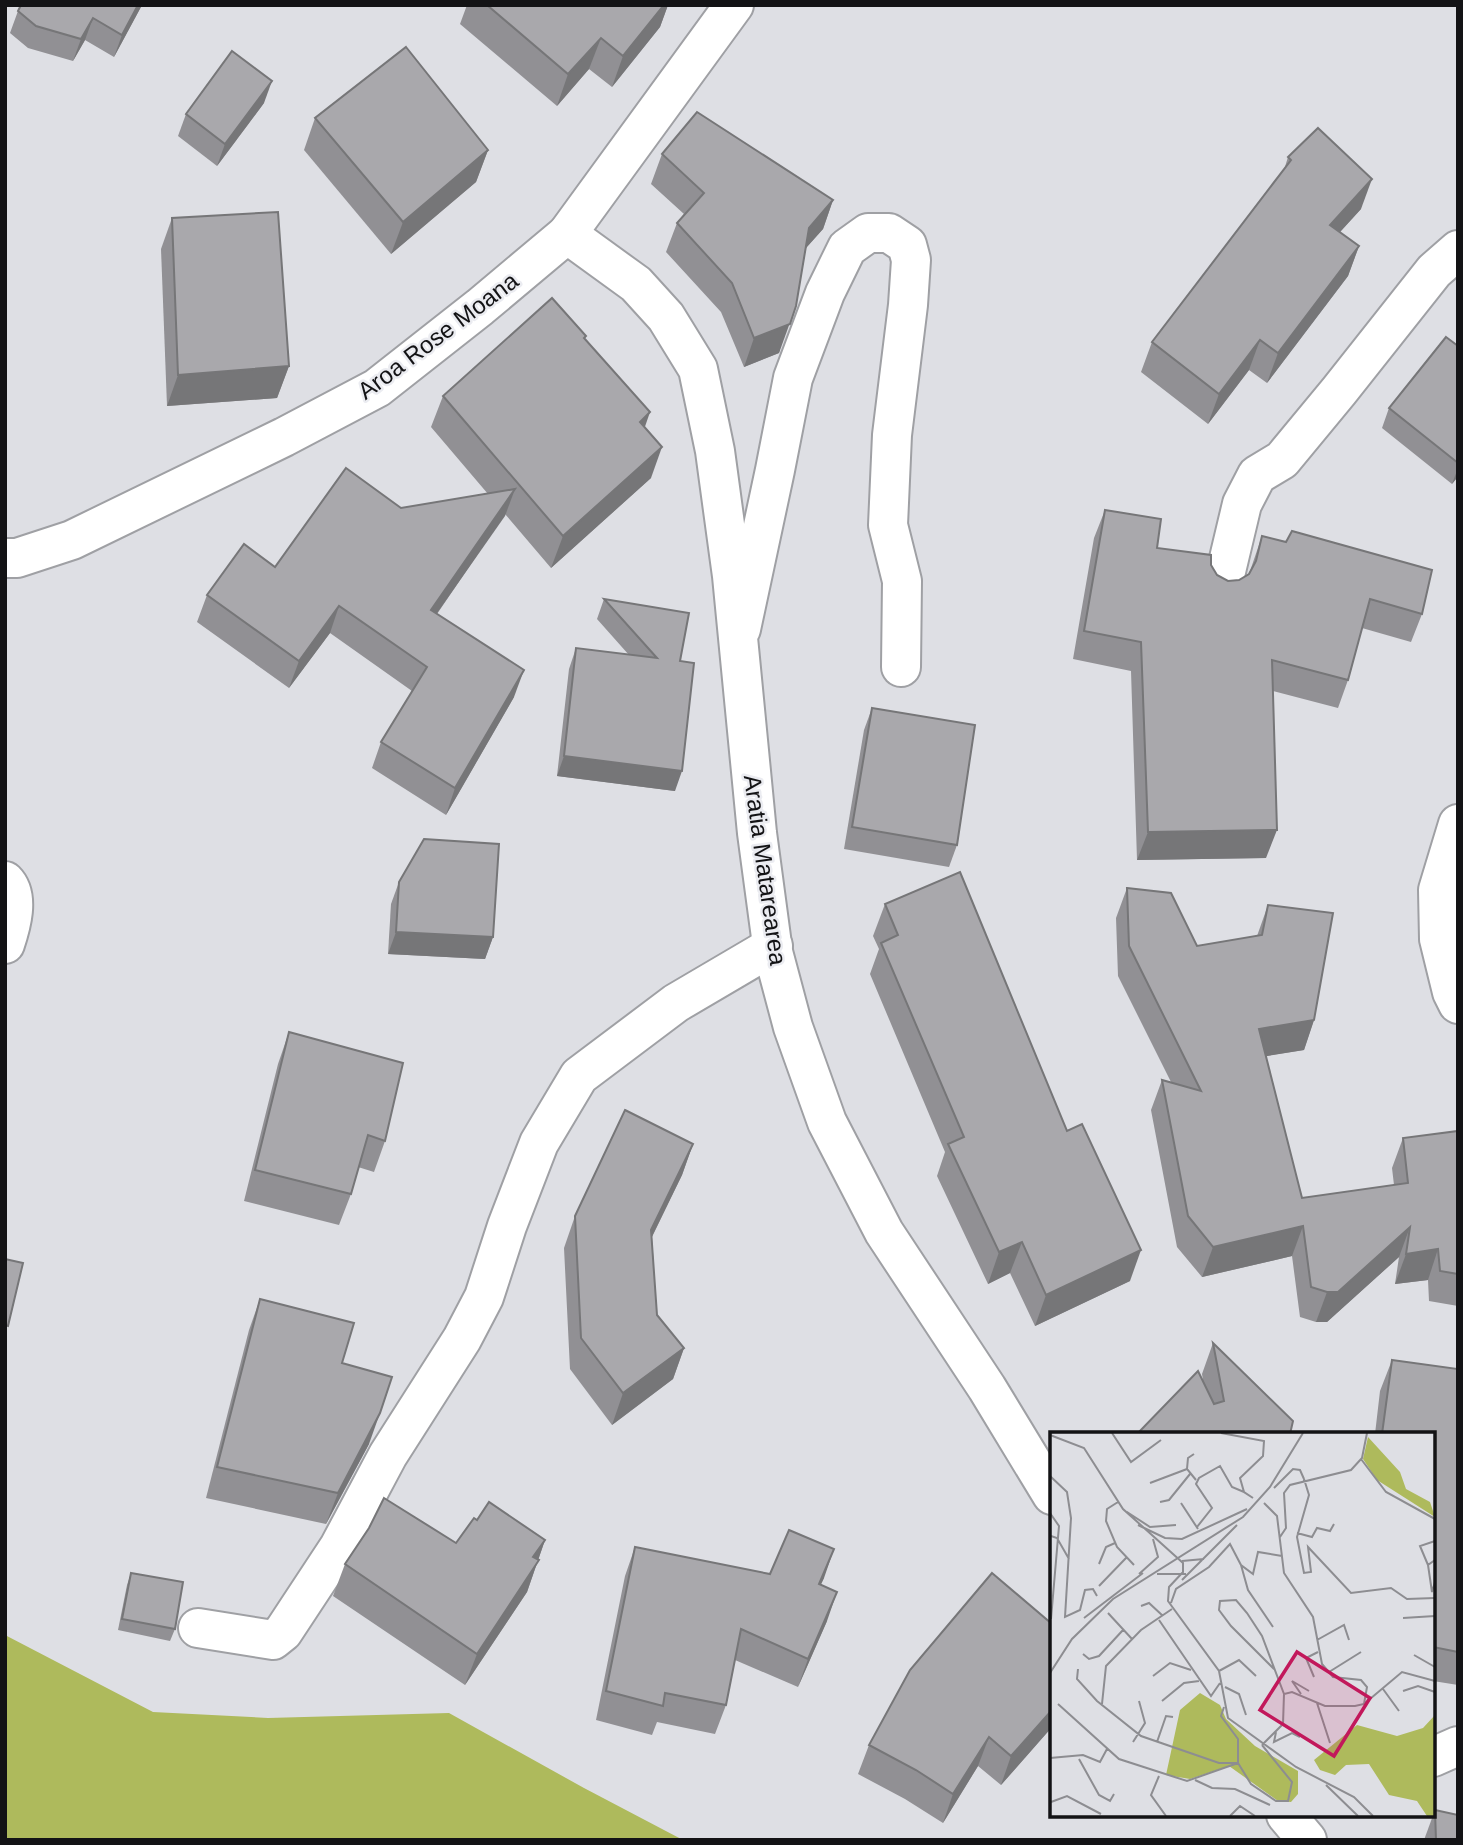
<svg xmlns="http://www.w3.org/2000/svg" width="1463" height="1845" viewBox="0 0 1463 1845" font-family="Arial,sans-serif">
<style>
.green{fill:#aeba5c}
.lines{fill:none;stroke-linecap:round;stroke-linejoin:round}
.minor-casing{stroke:#9fa0a4;stroke-width:42}
.major-casing{stroke:#9fa0a4;stroke-width:42}
.minor{stroke:#fff;stroke-width:38}
.major{stroke:#fff;stroke-width:38}
.wall{fill:#919094}
.shaded-wall{fill:#767678}
.building{fill:#a9a8ac;stroke:#767678;stroke-width:2}
.labels{text-anchor:middle;stroke-width:5;stroke-linejoin:round;paint-order:stroke}
.street-label{font-size:24px;fill:#131315;stroke:#ebecf1}
.inset-road{fill:none;stroke:#8d8d91;stroke-width:2}
.view{fill:#c2185b;fill-opacity:0.15;stroke:#c2185b;stroke-width:3.5}
.inset-edge{fill:none;stroke:#131315;stroke-width:3.5}
</style>
<rect width="100%" height="100%" fill="#dedfe4"/>
<path class="green" d="M5,1635l148,77 115,6 181,-5 135,75 99,52h-678z"/>
<g class="lines">
<g class="minor-casing">
<g id="minor">
<path d="M567,234l167,-229"/>
<path d="M1222,588l20,-84 15,-29 25,-15 57,-69 95,-120 24,-21"/>
<path d="M741,629l34,-159 18,-92 32,-85 22,-45 21,-15h21l18,12 4,15 -3,45 -16,130 -4,90 14,56 -1,86"/>
<path d="M5,881c15,15 6,45 0,63"/>
<path d="M198,1628l75,12 10,-8 56,-85 49,-92 74,-116 22,-42 23,-71 32,-83 40,-67 97,-73 97,-57"/>
<path d="M1286,1815l21,25"/>
</g>
</g>
<g class="major-casing">
<g id="major">
<path d="M5,558h12l55,-18 212,-103 93,-49 103,-81 87,-73 69,50 30,33 32,52 17,82 17,125 25,257 16,119 20,75 34,95 57,110 103,156 65,107"/>
<path d="M1458,824l-20,66 1,49 13,53 6,12"/>
<path d="M1433,1757l25,-11"/>
</g>
</g>
<use href="#minor" class="minor"/>
<use href="#major" class="major"/>
</g>
<g class="wall">
<path d="M142,5l-28,52 -29,-17 -12,21 -45,-13 -18,-15 8,-22z"/>
<path d="M467,5h201l-8,22 -48,60 -23,-18 -32,37 -97,-82z"/>
<path d="M264,103l-47,63 -39,-30 8,-22z"/>
<path d="M315,118l173,32 -12,32 -85,72 -87,-104z"/>
<path d="M662,154l171,46 -10,29 -18,20 -26,104 -35,14 -23,-55 -55,-60 11,-29 7,-9 -33,-30z"/>
<path d="M1288,157l73,52 -21,23 19,14 -11,30 -81,107 -18,-13 -41,54 -67,-52 11,-30 132,-172z"/>
<path d="M172,218l117,148 -12,32 -110,8 -6,-157z"/>
<path d="M586,336l-1,3 60,88 6,51 -100,90 -46,-54 -68,100 77,83 -68,118 -74,-47 9,-26 31,-51 -82,-58 -41,55 -92,-66 10,-27 68,-28 126,-59 87,-14 -57,-67 12,-31z"/>
<path d="M1458,346v134l-2,-1 -4,5 -70,-56 7,-20z"/>
<path d="M1105,510l52,38 54,17 6,10 11,6 11,-1 10,-6 13,-38 160,78 -11,28 -49,-14 -14,52 -10,28 -65,-17 -7,167 -129,2 -6,-189 -58,-12 21,-121z"/>
<path d="M604,599l76,62 -5,130 -118,-15 12,-107 7,-21 53,7 -32,-36z"/>
<path d="M872,708l85,137 -8,22 -105,-18 20,-119z"/>
<path d="M399,882l94,55 -8,22 -97,-5 3,-50z"/>
<path d="M1127,888l70,58 60,-10 11,-31 46,115 -10,30 -38,6 36,142 92,-13 -2,-17 11,-30 55,-7v175l-29,-5 -1,-21 -33,4 4,-27 -72,65h-11l-16,-5 -8,-61 -90,21 -25,-30 -26,-137 11,-30 9,2 -53,-106 -2,-58z"/>
<path d="M885,904l245,377 -95,45 -25,-53 -22,11 -51,-108 8,-24 -75,-178 9,-25 -6,-13z"/>
<path d="M289,1032l96,109 -11,31 -16,-5 -7,27 -12,31 -95,-24 34,-137z"/>
<path d="M693,1144l-11,31 -30,62 5,78 27,33 -11,31 -61,46 -42,-56 -6,-121 11,-32z"/>
<path d="M260,1299l82,64 27,81 -43,80 -120,-26 43,-168z"/>
<path d="M1213,1343l77,91h-153l66,-54 -1,-6z"/>
<path d="M1392,1360l66,9v316l-25,-4v-247h-58l5,-43z"/>
<path d="M477,1520l68,20 -18,52 -62,93 -132,-89 12,-32 111,-21z"/>
<path d="M635,1547l135,27 54,4 -4,7 7,36 -29,66 -63,-27 -9,45 -11,29 -58,-12 -5,13 -56,-15 29,-144z"/>
<path d="M131,1573l44,56 -5,12 -52,-11 9,-45z"/>
<path d="M1052,1624v103l-51,58 -23,-19 -35,57 -38,-24 -47,-25 11,-29z"/>
<path d="M1435,1810l23,30h-34z"/>
</g>
<g class="shaded-wall">
<path d="M138,5h4l-28,52 8,-22z"/>
<path d="M664,5h4l-8,22 -48,60 11,-31z"/>
<path d="M93,18l-8,22 -12,21 8,-22z"/>
<path d="M601,38l-12,31 -32,37 11,-32z"/>
<path d="M272,81l-8,22 -47,63 8,-22z"/>
<path d="M488,150l-12,32 -85,72 12,-32z"/>
<path d="M1372,179l-11,30 -42,46 11,-30z"/>
<path d="M833,200l-10,29 -25,28 11,-29z"/>
<path d="M1359,246l-11,30 -81,107 11,-30z"/>
<path d="M796,306l-17,47 -35,14 10,-29z"/>
<path d="M1260,340l-11,30 -41,54 11,-30z"/>
<path d="M289,366l-12,32 -110,8 11,-31z"/>
<path d="M650,412l-11,32 1,-22z"/>
<path d="M662,447l-11,31 -100,90 12,-32z"/>
<path d="M1458,468v6l-2,5 -4,5z"/>
<path d="M515,489l-10,27 -84,120 10,-26z"/>
<path d="M339,606l-9,27 -41,55 10,-27z"/>
<path d="M524,670l-10,27 -68,118 9,-27z"/>
<path d="M564,756l118,15 -7,20 -118,-15z"/>
<path d="M1277,830l-11,28 -129,2 11,-28z"/>
<path d="M396,932l97,5 -8,22 -97,-5z"/>
<path d="M1314,1020l-10,30 -55,9 10,-30z"/>
<path d="M693,1144l-11,31 -42,86 11,-31z"/>
<path d="M1303,1226l-11,30 -90,21 11,-30z"/>
<path d="M1410,1227l-11,30 -72,65h-11l11,-30z"/>
<path d="M1022,1242l-12,31 -22,11 11,-32z"/>
<path d="M1438,1249l-10,31 -33,4 11,-30z"/>
<path d="M1141,1250l-11,31 -95,45 11,-31z"/>
<path d="M684,1348l-11,31 -61,46 11,-32z"/>
<path d="M380,1413l-11,31 -43,80 12,-31z"/>
<path d="M545,1540l-18,52 -62,93 12,-31 56,-97z"/>
<path d="M834,1549l-10,29 -16,35 11,-29z"/>
<path d="M837,1592l-10,29 -29,66 10,-28z"/>
<path d="M1052,1710v17l-51,58 10,-29z"/>
<path d="M989,1737l-11,29 -35,57 10,-29z"/>
</g>
<g class="building">
<path d="M21,5h117l-16,30 -29,-17 -12,21 -45,-13 -18,-15z"/>
<path d="M487,5h177l-41,51 -22,-18 -33,36z"/>
<path d="M406,47l82,103 -85,72 -88,-104z"/>
<path d="M232,51l40,30 -47,63 -39,-30z"/>
<path d="M697,112l136,88 -24,28 -13,78 -6,18 -36,14 -22,-55 -55,-60 27,-30 -42,-39z"/>
<path d="M1318,128l54,51 -42,46 29,21 -81,107 -18,-13 -41,54 -67,-52 139,-182 -3,-3z"/>
<path d="M278,212l11,154 -111,9 -6,-157z"/>
<path d="M552,298l34,38 -2,2 66,74 -10,10 22,25 -99,89 -120,-140z"/>
<path d="M1446,337l12,9v117l-69,-55z"/>
<path d="M346,468l55,40 114,-19 -84,121 93,60 -69,118 -74,-46 46,-75 -88,-61 -40,55 -92,-66 37,-51 31,23z"/>
<path d="M1105,510l56,9 -4,29 54,7v10l6,10 11,6 11,-1 10,-6 7,-13 6,-25 24,6 6,-11 140,39 -10,44 -52,-15 -22,81 -76,-20 5,170 -129,2 -7,-190 -57,-11z"/>
<path d="M604,599l85,14 -9,48 14,2 -12,108 -118,-15 12,-108 81,10z"/>
<path d="M872,708l103,17 -18,120 -105,-18z"/>
<path d="M424,839l75,5 -6,93 -97,-5 3,-50z"/>
<path d="M960,872l107,259 15,-7 59,126 -95,45 -24,-53 -23,10 -51,-108 16,-7 -83,-194 17,-8 -13,-31z"/>
<path d="M1127,888l44,5 26,53 65,-11 6,-30 65,8 -19,107 -55,9 43,169 106,-15 -5,-45 55,-7v143l-18,-3 -2,-22 -32,5 4,-27 -72,65h-11l-16,-5 -8,-61 -90,21 -25,-31 -26,-136 39,11 -72,-145z"/>
<path d="M289,1032l114,31 -18,78 -17,-6 -17,59 -96,-24z"/>
<path d="M625,1110l68,34 -42,86 6,85 27,33 -61,45 -42,-55 -6,-122z"/>
<path d="M5,1259l18,4 -15,63 -3,-1z"/>
<path d="M260,1299l94,24 -12,40 50,14 -12,36 -42,80 -121,-26z"/>
<path d="M1213,1343l80,78 -3,13h-153l61,-63 16,33 10,-3z"/>
<path d="M1392,1360l66,9v283l-25,-5v-213h-51z"/>
<path d="M384,1498l72,45 18,-25 3,2 12,-18 56,38 -12,17 6,3 -62,94 -132,-90 24,-36z"/>
<path d="M789,1530l45,19 -15,35 18,8 -29,67 -67,-30 -15,76 -61,-12 -2,13 -57,-15 29,-144 135,27z"/>
<path d="M131,1573l52,9 -8,47 -53,-10z"/>
<path d="M992,1573l60,51v86l-41,46 -22,-19 -36,57 -37,-24 -47,-25 41,-75z"/>
<path d="M1435,1810l23,5v25h-22z"/>
</g>
<g class="labels">
<g class="street-label">
<text transform="translate(438 336) rotate(-37)" y="8">Aroa Rose Moana</text>
<text transform="translate(765 870) rotate(82)" y="8">Aratia Matarearea</text>
</g>
</g>
<g transform="translate(1050 1432)">
<rect width="385" height="385" fill="#dedfe4"/>
<path d="M318,5l32,35 6,17 24,13 5,15 -58,-37 -14,-21zM150,261l20,12 6,14 29,27 43,25v23l-7,8 -13,-1 -49,-35 -39,13 -24,-4 14,-65zM385,283v101h-8l-10,-15 -28,-6 -20,-31 -23,1 -11,10 -15,-5 -6,-10 43,-35 40,11 26,-8z" fill="#aeba5c"/>
<path class="inset-road" d="M62,1l19,29 30,-22M171,1l43,8 -1,15 -23,22 4,14 9,6M0,3l34,13 39,61 60,54v9l-14,15 -1,14 51,70 9,47 68,49 58,30 19,19M144,22l-6,4 -1,11 9,11M311,27l25,33 49,27M0,44l17,16 4,26 -6,99 15,-7 5,-20 8,-1 4,7M254,47l5,16 -12,42 7,36 7,-1 -3,-25 43,46 40,-5 16,11 28,-1M100,51l37,-14M224,56l19,-19 7,1 4,9M68,70l-11,7 -1,12 11,26 17,18M110,70l9,-2 21,-26M131,71l17,26M77,80l23,15 26,-2M0,81l9,13 -8,93M88,93l27,13 17,1 65,-30M147,95l15,-19 -16,-24 3,-6 21,-12 12,21 12,5M247,101l15,4 5,-9 13,3 4,-7M1,104l6,2 12,21M230,105l6,-9 -2,-35 6,-8 61,-15 11,-12 5,-25M385,128l-7,5 4,27 3,-10M132,129l22,-2M49,132l7,-17 9,-4M191,133l7,25 25,37M378,133l-8,-19 15,-5M89,142l19,-17 -5,-18M107,142h29M132,148l55,-55M49,154l27,-28M121,171l5,-14 33,-22 21,-23 11,21 12,9 5,-22 24,4M91,174l8,-3 14,13M58,181l24,26M34,186l59,-45M353,186l32,-2M109,188l52,76 9,-13M267,208l27,-15 5,15M33,222l6,5 10,-3 24,-26M364,223l21,12M28,237l-1,10 20,22 44,35 78,27h19l13,21 25,17h12l4,-19 -30,-37M224,237l-43,-43 -12,-16 1,-9 16,-1 11,13 15,23 22,58M169,239l20,-11 17,16M279,240l32,-20M0,241l22,-34 41,-40 130,-82 27,-30 33,-54M103,244l17,-13 21,7M264,245l-8,-19 12,-6M175,255l14,7 7,21M333,257l16,22M353,259l15,-5 17,6M251,262l-9,-13 17,10M112,269l22,-18 15,-2M267,271l13,40M8,272l61,55 68,22 51,-18v-24l-17,-23 3,-9M52,272l4,-38 35,-36 31,-21M314,272l38,-32 33,9M226,300l-2,10 18,-9 8,4M83,310l12,-19 -6,-22M107,310l9,-26 7,1M212,313l21,-21 1,-30 8,-2 33,14h30l9,-2 3,-17 -6,-7 -28,-3 -11,-13 -9,-47 -29,-44 -7,-57 -13,-13M0,326l33,-3 17,7 7,-13M29,327l20,36 11,6 4,-7M109,344l-8,19 15,21M145,348l17,8 23,1 35,16M276,353l32,31M1,370l16,-6 34,18M180,384l10,-10 15,10"/>
<path class="view" d="M247,220l73,46 -36,58 -74,-46z"/>
<rect width="385" height="385" class="inset-edge"/>
</g>
<rect width="1463" height="1845" fill="none" stroke="#131315" stroke-width="14"/>
</svg>
